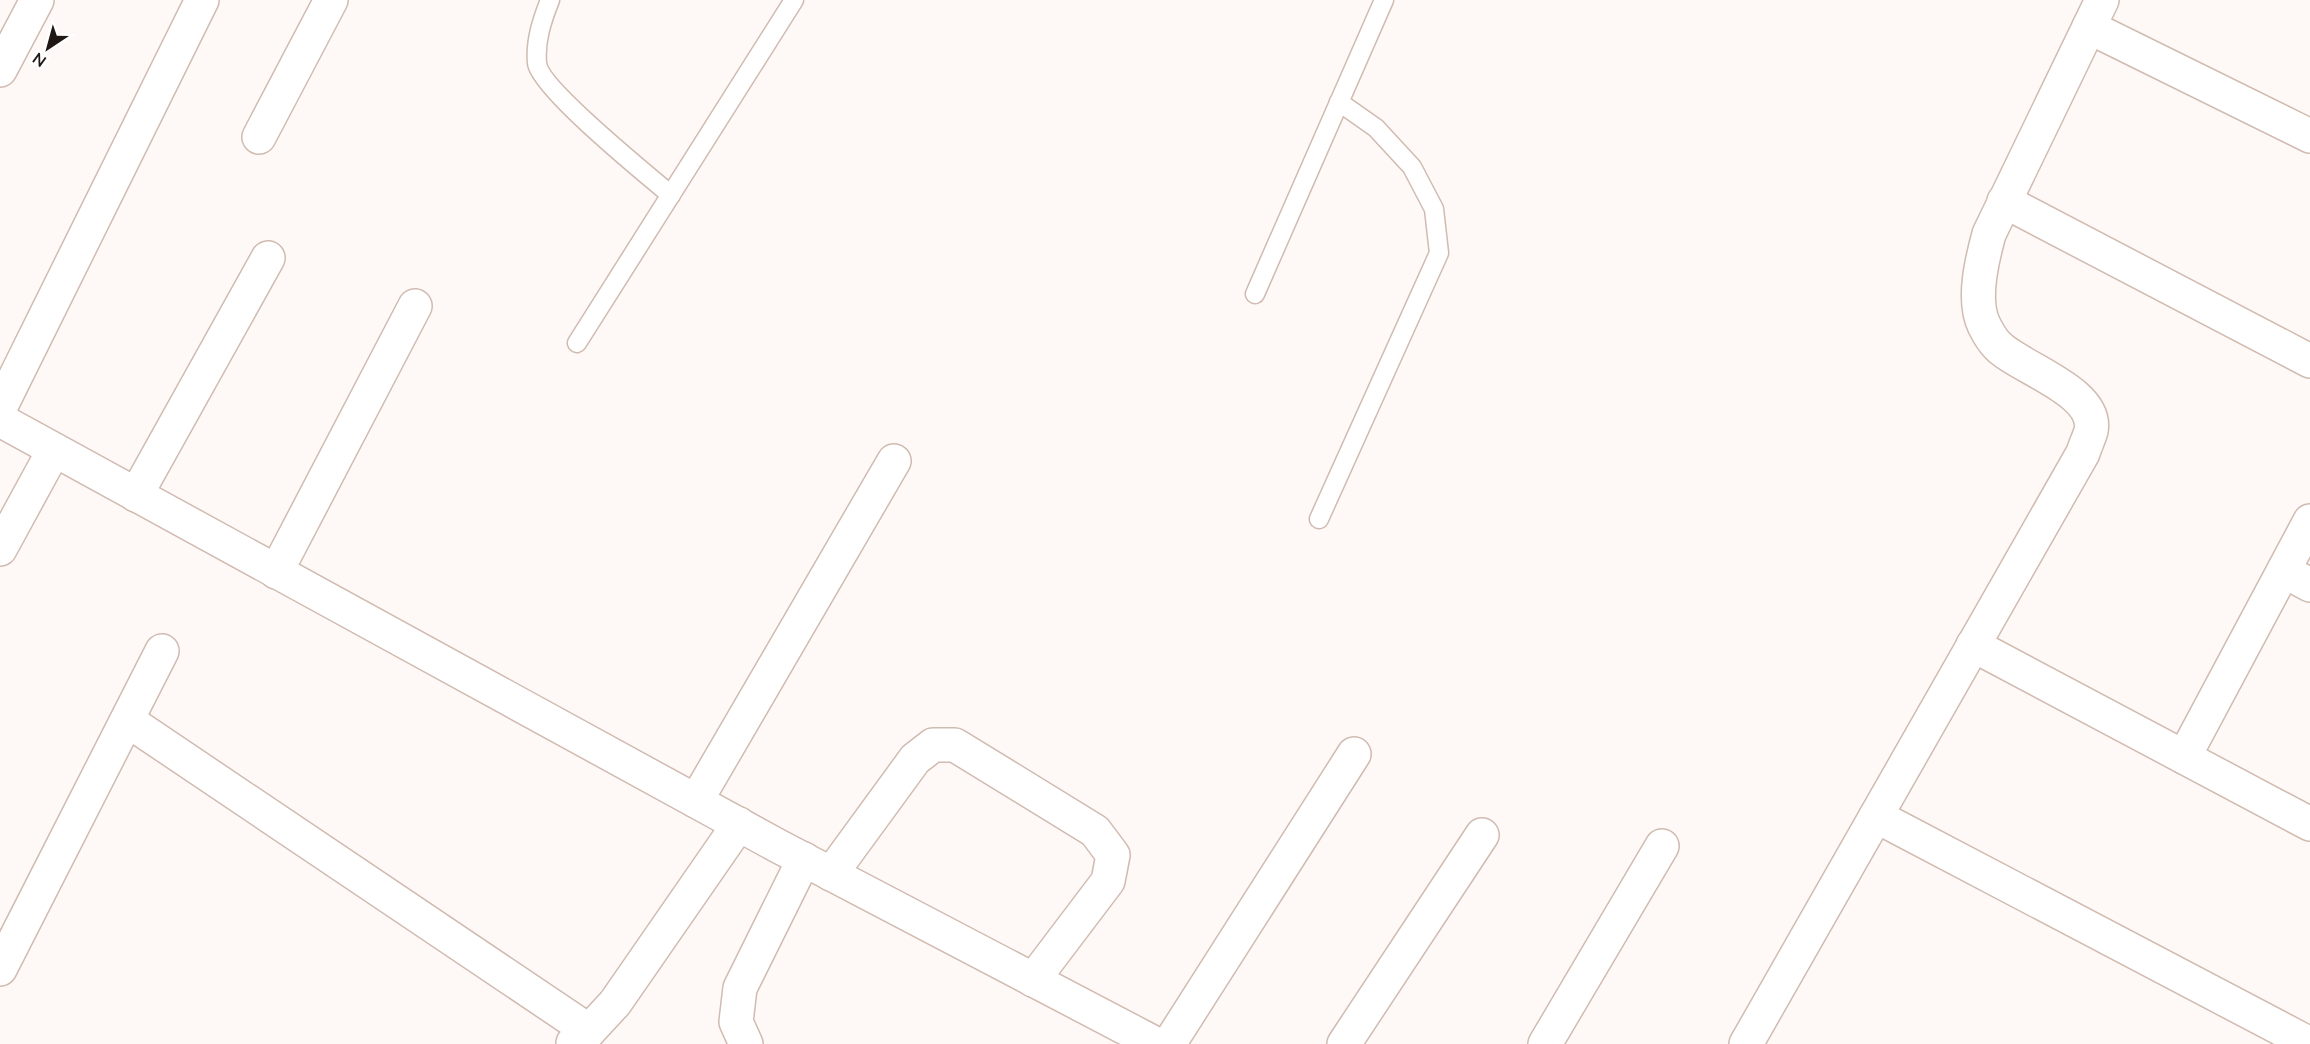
<svg xmlns="http://www.w3.org/2000/svg" width="2310" height="1044" viewBox="0 0 2310 1044" font-family="'Nunito Sans',sans-serif">
<style>
.lines{fill:none;stroke-linecap:round;stroke-linejoin:round}
.service-casing{stroke:#d0bbb0;stroke-width:21}
.minor-casing{stroke:#d0bbb0;stroke-width:36}
.service{stroke:#fff;stroke-width:18}
.minor{stroke:#fff;stroke-width:33}
</style>
<rect width="100%" height="100%" fill="#fef9f7"/>
<g class="lines">
<g class="service-casing">
<g id="service">
<path d="M550,0c-8,20 -15,41 -13,63 2,24 110,112 134,132"/>
<path d="M1255,294l129,-294"/>
<path d="M577,343l217,-343"/>
<path d="M1319,519l120,-266 -5,-44 -22,-42 -36,-39 -37,-26"/>
</g>
</g>
<g class="minor-casing">
<g id="minor">
<path d="M2089,27l221,109"/>
<path d="M0,70l37,-70"/>
<path d="M259,137l72,-137"/>
<path d="M2004,201l306,160"/>
<path d="M0,408l202,-408"/>
<path d="M0,420l778,426 378,198"/>
<path d="M136,495l132,-237"/>
<path d="M0,549l54,-99"/>
<path d="M2284,571l26,14"/>
<path d="M276,572l139,-266"/>
<path d="M1973,645l337,179"/>
<path d="M127,720l462,311"/>
<path d="M2184,757l126,-236"/>
<path d="M696,801l198,-340"/>
<path d="M1876,816l434,228"/>
<path d="M831,874l84,-115 18,-14h22l140,86 18,24 -5,26 -75,99"/>
<path d="M0,969l162,-318"/>
<path d="M573,1043l16,-12 26,-28 124,-179"/>
<path d="M746,1044l-10,-22 4,-34 64,-129"/>
<path d="M1169,1044l185,-290"/>
<path d="M1344,1044l138,-209"/>
<path d="M1545,1044l117,-198"/>
<path d="M1746,1044l337,-591c2,-7 6,-15 8,-22 8,-40 -73,-63 -94,-86 -5,-5 -10,-14 -13,-20 -12,-25 -2,-65 5,-91l113,-234"/>
</g>
</g>
<use href="#service" class="service"/>
<use href="#minor" class="minor"/>
</g>
<g transform="translate(48 48) rotate(216)" stroke="#ffffff" stroke-width="4.5" paint-order="stroke">
<path d="M0-4.5L10 22L0 15L-10 22Z" fill="#1e1713"/>
<text y="-9" font-size="16" font-weight="bold" text-anchor="middle" fill="#1e1713">N</text>
</g>
</svg>
